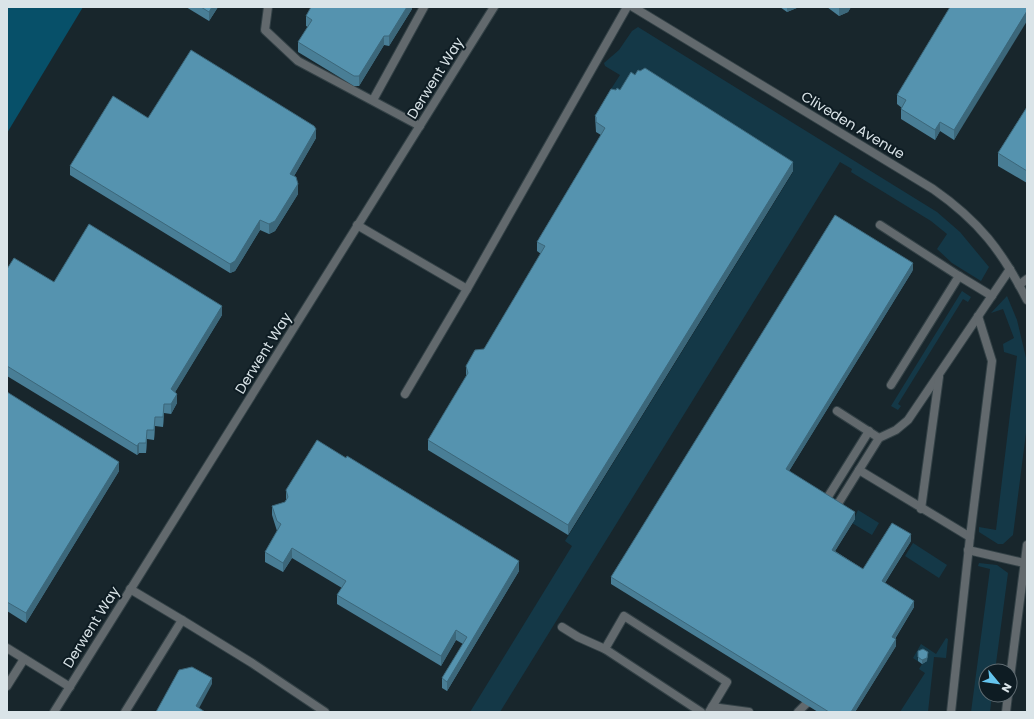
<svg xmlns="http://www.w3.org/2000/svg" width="1034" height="719" viewBox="0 0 1034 719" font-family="Poppins,sans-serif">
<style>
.green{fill:#143847}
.water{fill:#075069}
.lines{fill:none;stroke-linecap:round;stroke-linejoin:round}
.service-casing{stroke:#334146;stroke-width:10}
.minor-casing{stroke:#334146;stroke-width:10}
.tertiary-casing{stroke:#334146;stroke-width:10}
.service{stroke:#62696d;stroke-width:8}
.minor{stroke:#62696d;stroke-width:8}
.tertiary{stroke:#62696d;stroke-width:8}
.wall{fill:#497e96}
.shaded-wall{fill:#3c677a}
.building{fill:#5593af;stroke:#3c677a}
.labels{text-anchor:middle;stroke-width:4;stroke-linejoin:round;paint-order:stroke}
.street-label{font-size:14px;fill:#dae4e8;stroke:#0e1c23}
</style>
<rect width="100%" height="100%" fill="#18262c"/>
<g class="green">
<path d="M638,27l299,185 23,20 29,35 -8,14 -29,-18 -15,-14 10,-15 -16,-13 -80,-49 1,-3 -12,-7 -340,550h-30l102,-166 -7,-5 228,-369 -182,-73 -7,1 16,-25 -15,-9 -1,-3 15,-13 13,-19z"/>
<path d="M962,291l9,6 -3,5 -5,-3 -65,105 3,2 -3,4 -7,-4z"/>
<path d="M1007,296l10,24 10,42v63l-14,110 -10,9h-5l-19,-12v-5l17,3 21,-174 -13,-4 -1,-8 11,-6 -11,-29 -12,4z"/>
<path d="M858,510l21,13 -7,12 -20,-12z"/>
<path d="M913,543l34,22 -8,13 -34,-22z"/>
<path d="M979,563l18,2 11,8 -13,98h-9v24h6l-2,17h-19l19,-143 -12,-3z"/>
<path d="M946,638l2,1 -2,19 -12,-1 -6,55h-28l25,-39 -6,-4 3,-5 -9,-6 8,-14 15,10z"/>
</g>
<path class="water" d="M7,7h76l-76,126z"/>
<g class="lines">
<g class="service-casing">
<g id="service">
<path d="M268,7l-3,23 33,31 122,65"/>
<path d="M373,100l51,-93"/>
<path d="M357,225l110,64"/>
<path d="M880,225l79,51 -68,109"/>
<path d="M959,276l33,20"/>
<path d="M405,394l62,-105 160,-282"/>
<path d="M837,411l42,27 17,-8 12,-10 102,-151"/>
<path d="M879,438l-20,32 111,67"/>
<path d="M826,500l43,-69"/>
<path d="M836,507l23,-37"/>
<path d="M921,509l18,-132"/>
<path d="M968,550l56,13"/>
<path d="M182,620l70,43 73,49"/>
<path d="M562,627l16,10 27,12"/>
<path d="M7,648l63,39"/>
<path d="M7,686l17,-27"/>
<path d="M712,707l37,5"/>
<path d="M125,712l57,-92 -52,-31"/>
<path d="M701,712l-96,-63 19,-33 103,66 -18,30"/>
<path d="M798,712l8,-8"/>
<path d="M951,712l19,-175 22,-176 -14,-45"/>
</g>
</g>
<g class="minor-casing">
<path id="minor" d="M1019,285l8,-6"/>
</g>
<g class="tertiary-casing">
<g id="tertiary">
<path d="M633,7l300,182c46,32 69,62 94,111"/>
<path d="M1010,678l17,-133"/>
<path d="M54,712l440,-705"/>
<path d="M1006,712l2,-17"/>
</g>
</g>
<use href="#service" class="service"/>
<use href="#minor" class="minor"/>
<use href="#tertiary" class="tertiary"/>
</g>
<g class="wall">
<path d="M186,7h32l-9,14z"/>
<path d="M412,7v2l-23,37 -5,-1 -25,41h-5l-56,-34v-10l10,-15 -2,-1v-10z"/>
<path d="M780,7h19l-12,5z"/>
<path d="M827,7h24l-3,5 -9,4z"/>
<path d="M1027,7l-73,133 -14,-9 -5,9 -34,-21v-10l1,-1 -5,-4v-9z"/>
<path d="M616,90h4l173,81 -225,364 -140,-85v-10l38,-63v-11l18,-17 57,-95 -4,-3v-9l64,-107 -5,-3 -1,-16z"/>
<path d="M1027,107v76l-29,-17v-13z"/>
<path d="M148,118l168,20 -22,38 4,18 -23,37 -6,3 -9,-4 -25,41 -5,2 -160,-98v-9z"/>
<path d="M7,269l47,13 168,33 -47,77 2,11 -6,11 -7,-1 -1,14 -8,-1 -1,14 -7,-1 -1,14h-7l-2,2 -130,-79z"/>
<path d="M913,270l-124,201 66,48 -20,32 28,18 48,-28 -26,42 29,24 -19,32 1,7 -41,66h-37l-207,-128v-7z"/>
<path d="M7,392l112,79 -93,152 -19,-12z"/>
<path d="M286,490l233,81 -72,120 -5,-3v-10l21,-34 -7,-4 -15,26 -104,-62v-9l5,-7 -50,-30 -9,14 -18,-10v-10l12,-21 -5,-16v-9l13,-4 1,-2z"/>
<path d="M918,651l10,1 -1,9 -5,3 -4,-3z"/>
</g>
<g class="shaded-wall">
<path d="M212,7h6l-9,14v-9z"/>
<path d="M407,7h5v2l-23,37v-10z"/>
<path d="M787,7h12l-12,5z"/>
<path d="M839,7h12l-3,5 -9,4z"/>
<path d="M1027,11v10l-73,119v-10z"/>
<path d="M384,36v9l-25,41v-10z"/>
<path d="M940,122v9l-5,9v-10z"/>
<path d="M316,129v9l-26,45v-9z"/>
<path d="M793,162v9l-225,364v-10z"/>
<path d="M298,184v10l-23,37 -6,3v-10z"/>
<path d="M260,220v10l-25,41 -5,2v-9z"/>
<path d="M913,263v7l-127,206v-7z"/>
<path d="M222,306v9l-51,84v-10z"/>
<path d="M177,394v9l-6,11v-10z"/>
<path d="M164,404v9l-1,14v-10z"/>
<path d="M155,417v9l-1,14v-10z"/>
<path d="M147,430v9l-1,14v-10z"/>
<path d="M139,443v10l-2,2v-9z"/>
<path d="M119,462v9l-93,152v-10z"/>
<path d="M855,512v7l-23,37v-6z"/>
<path d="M911,534v7l-29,46v-6z"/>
<path d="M292,548v10l-9,14v-9z"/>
<path d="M519,561v10l-72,120v-9z"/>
<path d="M914,601v6l-22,36v-6z"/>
<path d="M456,630v10l-15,26v-10z"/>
<path d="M896,639v7l-41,66h-4z"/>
<path d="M927,658v3l-5,3v-4z"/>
<path d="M212,678v6l-15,28 -1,-6z"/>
</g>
<g class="building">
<path d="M201,7h11l-3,5z"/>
<path d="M311,7h96l-18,29h-5l-25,40h-5l-56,-34 14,-22 -6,-4z"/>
<path d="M950,7h77v4l-73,119 -14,-8 -5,8 -34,-21 5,-9 -9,-5z"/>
<path d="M191,50l123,76 2,3 -26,45 6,3 2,7 -23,37 -6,3 -9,-4 -25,41 -5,3 -160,-98 43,-70 35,22z"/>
<path d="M645,68l148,94 -225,363 -140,-85 40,-67 -2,-7 9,-16 9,-1 61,-103 -8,-4 68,-114 -9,-6v-5l-1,-1 16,-27 5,1 1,-2 3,2 11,-18 4,3 3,-5 2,1z"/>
<path d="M1027,107v64l-29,-18z"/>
<path d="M835,215l78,48 -127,206 69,43 -23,38 31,19 29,-46 19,11 -29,47 32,20 -22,36 4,2 -45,73h-22l-218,-135z"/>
<path d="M89,224l133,82 -51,83 6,5 -6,10h-7l-1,13h-8l-1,13h-7l-1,13h-7l-2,3 -130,-80v-97l7,-11 40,24z"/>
<path d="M7,392l112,70 -93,151 -19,-11z"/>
<path d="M317,440l29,18 1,-2 172,105 -72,121 -5,-4 25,-41 -11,-7 -15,26 -104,-61 9,-14 -54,-33 -9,15 -18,-11 16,-28 -4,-3 -5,-15 13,-4 3,-5 -2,-7z"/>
<path d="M923,649l5,3 -1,6 -5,2 -4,-3v-6z"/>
<path d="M192,667l20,11 -16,28 9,6h-49l23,-42z"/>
</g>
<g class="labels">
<g class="street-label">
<text transform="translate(435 78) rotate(-58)" y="5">Derwent Way</text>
<text transform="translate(853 125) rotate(31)" y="5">Cliveden Avenue</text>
<text transform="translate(263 353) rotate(-58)" y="5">Derwent Way</text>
<text transform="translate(91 627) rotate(-58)" y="5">Derwent Way</text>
</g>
</g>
<rect width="1034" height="719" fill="none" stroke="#dae4e8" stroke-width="16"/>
<g transform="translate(998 683) rotate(119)"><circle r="19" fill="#0e1c23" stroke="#606c72"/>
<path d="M0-3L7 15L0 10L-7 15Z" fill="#65c5ee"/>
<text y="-6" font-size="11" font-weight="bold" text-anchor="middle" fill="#dae4e8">N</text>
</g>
</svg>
